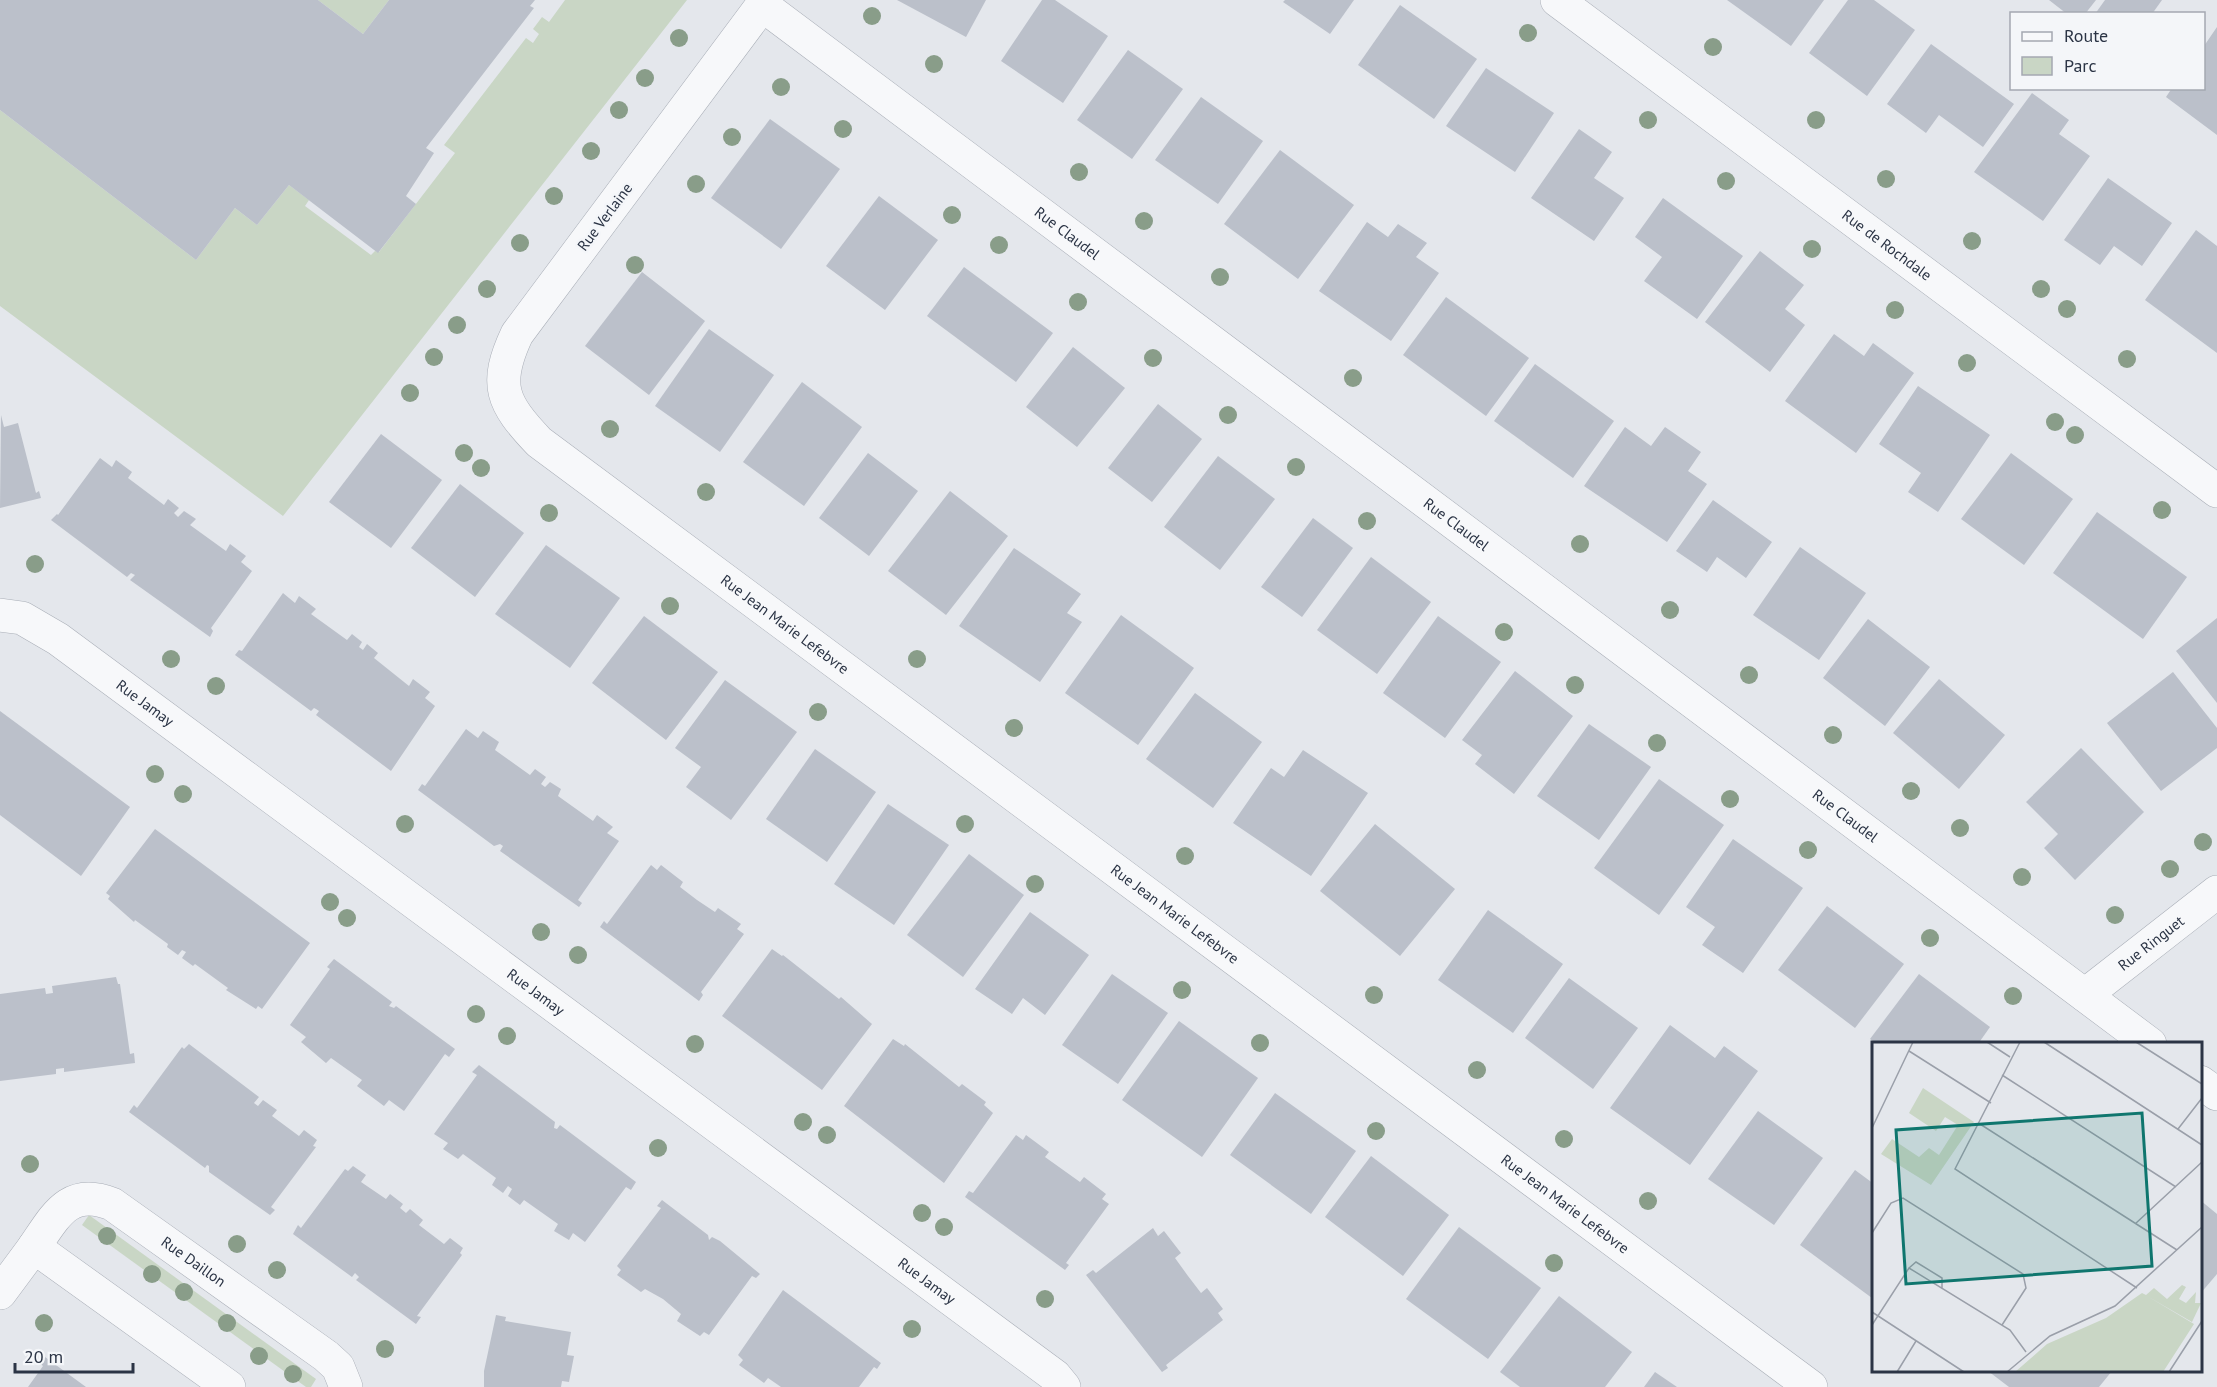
<svg xmlns="http://www.w3.org/2000/svg" width="2217" height="1387" viewBox="0 0 2217 1387" font-family="'PT Sans',sans-serif">
<style>
.green{fill:#c9d6c5}
.building{fill:#bbc0ca}
.lines{fill:none;stroke-linecap:round;stroke-linejoin:round}
.street-casing{stroke:#a9aeb7;stroke-width:34}
.street{stroke:#f7f8fa;stroke-width:33}
.tree{fill:#899d89}
.labels{text-anchor:middle;stroke-width:5;stroke-linejoin:round;paint-order:stroke}
.street-label{font-size:15px;fill:#2b3445;stroke:#f4f6f9}
.inset-road{fill:none;stroke:#9a9fa9;stroke-width:1.5}
.view{fill:#0f766e;fill-opacity:0.15;stroke:#0f766e;stroke-width:3}
.inset-edge{fill:none;stroke:#2b3445;stroke-width:3}
</style>
<rect width="100%" height="100%" fill="#e4e7ec"/>
<g class="green">
<path d="M318,0h71l-26,34z"/>
<path d="M565,0h122l-404,516 -283,-210v-196l196,150 39,-52 22,17 32,-40 20,15 -4,6 66,49 4,-4 4,1 76,-99 -11,-8 82,-107 7,5 6,-9 -6,-5 9,-12 7,5z"/>
<path d="M89,1215l227,164 -5,8h-5l-224,-162z"/>
</g>
<g class="building">
<path d="M0,0h318l45,34 26,-34h146l-5,6 4,2 -108,140 8,5 -28,43 10,8 -38,49 -89,-68 -32,40 -22,-17 -39,52 -196,-150z"/>
<path d="M897,0h89l-20,37z"/>
<path d="M1042,0h13l53,36 -45,67 -62,-42z"/>
<path d="M1285,0h69l-24,34 -47,-32z"/>
<path d="M1727,0h97l-33,46z"/>
<path d="M1848,0h26l41,30 -48,66 -58,-43z"/>
<path d="M2049,0h47l-11,14h-18z"/>
<path d="M2105,0h57l-10,14h-57z"/>
<path d="M1400,5l77,54 -43,60 -76,-54z"/>
<path d="M2217,27v108l-51,-38 6,-9h32v-42z"/>
<path d="M1931,44l83,60 -31,43 -44,-32 -13,18 -39,-29z"/>
<path d="M1128,50l55,39 -51,70 -55,-39z"/>
<path d="M1486,68l68,45 -39,59 -69,-46z"/>
<path d="M2032,93l37,27 -10,14 31,22 -47,65 -69,-49z"/>
<path d="M1201,97l62,44 -45,63 -63,-44z"/>
<path d="M770,119l70,50 -59,80 -70,-51z"/>
<path d="M1579,129l33,23 -18,26 30,20 -30,43 -63,-43z"/>
<path d="M1280,150l74,55 -56,74 -74,-55z"/>
<path d="M2108,178l64,45 -30,43 -28,-20 -14,19 -36,-25z"/>
<path d="M879,196l59,44 -53,70 -59,-44z"/>
<path d="M1663,198l80,58 -46,63 -53,-38 18,-24 -27,-20z"/>
<path d="M1367,222l21,15 10,-13 29,19 -11,14 23,16 -48,68 -72,-50z"/>
<path d="M2196,230l21,16v107l-72,-53z"/>
<path d="M1760,251l44,34 -19,24 20,16 -35,47 -65,-50z"/>
<path d="M964,267l89,66 -37,49 -89,-66z"/>
<path d="M642,272l63,49 -56,74 -64,-49z"/>
<path d="M1446,297l83,61 -43,58 -83,-61z"/>
<path d="M709,329l65,46 -54,77 -65,-46z"/>
<path d="M1834,334l30,22 9,-13 41,30 -58,80 -71,-52z"/>
<path d="M1073,347l52,41 -48,59 -51,-40z"/>
<path d="M1535,364l79,57 -41,57 -79,-57z"/>
<path d="M802,382l60,45 -58,79 -61,-44z"/>
<path d="M1918,386l72,49 -52,77 -30,-20 13,-19 -42,-29z"/>
<path d="M1158,404l44,35 -50,63 -44,-34z"/>
<path d="M1,415l3,12 14,-4 18,70 3,-2 2,7 -41,10z"/>
<path d="M1625,427l26,19 14,-19 36,25 -13,19 19,13 -40,58 -83,-56z"/>
<path d="M381,434l61,46 -51,68 -62,-46z"/>
<path d="M868,453l50,38 -49,65 -50,-38z"/>
<path d="M2011,453l62,46 -49,66 -63,-46z"/>
<path d="M1218,456l57,43 -55,71 -56,-43z"/>
<path d="M100,458l12,9 4,-7 16,12 -4,6 36,27 4,-6 11,9 -5,5 4,4 6,-6 12,8 -6,6 36,26 4,-7 16,12 -5,6 11,9 -41,57 2,3 -3,6 -80,-57 5,-5 -4,-2 -4,4 -76,-57 6,-6 1,1z"/>
<path d="M460,484l64,49 -49,64 -64,-49z"/>
<path d="M950,491l58,45 -62,79 -58,-44z"/>
<path d="M1713,500l59,42 -26,36 -29,-21 -10,15 -31,-21z"/>
<path d="M2097,512l90,65 -44,62 -90,-66z"/>
<path d="M1313,518l40,30 -51,69 -41,-30z"/>
<path d="M546,545l74,53 -50,70 -75,-54z"/>
<path d="M1800,547l66,46 -47,67 -66,-45z"/>
<path d="M1014,548l67,46 -14,19 15,9 -42,60 -81,-56z"/>
<path d="M1371,557l60,45 -54,72 -60,-44z"/>
<path d="M283,593l12,10 4,-7 17,13 -5,5 36,26 5,-6 10,8 -3,5 4,3 4,-6 11,9 -4,5 35,28 4,-7 17,13 -5,6 10,8 -44,65 -75,-56 3,-4 -3,-2 -2,-1 -3,3 -76,-56 4,-5 3,1z"/>
<path d="M1121,615l73,53 -56,77 -73,-52z"/>
<path d="M644,616l74,56 -52,68 -74,-57z"/>
<path d="M1438,616l63,46 -56,76 -62,-45z"/>
<path d="M2217,618v85l-41,-52z"/>
<path d="M1868,619l62,48 -45,59 -62,-48z"/>
<path d="M1515,671l58,45 -59,78 -39,-30 7,-9 -20,-15z"/>
<path d="M2173,672l44,56v20l-56,43 -54,-68z"/>
<path d="M1939,679l66,56 -46,54 -66,-56z"/>
<path d="M725,680l72,52 -66,88 -45,-33 15,-20 -26,-19z"/>
<path d="M1195,693l67,49 -49,66 -67,-49z"/>
<path d="M0,711l130,96 -49,69 -81,-61z"/>
<path d="M1589,724l62,43 -52,73 -62,-44z"/>
<path d="M466,729l12,9 5,-7 16,11 -4,8 35,25 5,-6 11,8 -5,7 4,3 5,-5 11,7 -3,7 35,25 4,-6 16,12 -6,6 12,8 -41,59 4,3 -3,4 -79,-56 3,-5 -3,-2 -6,2 -76,-56 4,-6 3,2z"/>
<path d="M2081,748l63,64 -69,68 -31,-32 14,-14 -32,-32z"/>
<path d="M815,749l61,43 -49,70 -61,-43z"/>
<path d="M1303,750l65,43 -57,83 -78,-53 38,-55 13,9z"/>
<path d="M1659,779l65,46 -65,90 -65,-47z"/>
<path d="M888,804l61,41 -55,80 -60,-41z"/>
<path d="M1375,824l80,65 -55,67 -80,-65z"/>
<path d="M155,829l155,114 -48,66 -4,-3 -2,3 -30,-19 2,-2 -33,-24 -2,2 -11,-8 4,-6 -4,-2 -4,5 -11,-8 1,-3 -33,-24 -1,2 -26,-23 2,-3 -4,-3z"/>
<path d="M1733,839l70,49 -60,85 -41,-28 13,-18 -29,-20z"/>
<path d="M969,854l55,41 -61,82 -56,-42z"/>
<path d="M651,865l6,5 4,-5 22,17 -3,5 17,13 18,12 3,-4 23,16 -4,5 7,5 -43,58 2,3 -4,6 -99,-74 4,-6 3,3z"/>
<path d="M1827,906l77,58 -49,64 -77,-58z"/>
<path d="M1488,910l75,54 -50,69 -75,-53z"/>
<path d="M1030,912l59,43 -44,60 -22,-17 -11,16 -37,-25z"/>
<path d="M772,949l10,7 1,-1 56,44 2,-2 31,27 -50,66 -100,-74z"/>
<path d="M334,959l58,43 -3,4 5,2 2,-2 59,43 -6,8 -4,-3 -41,57 -15,-11 -5,6 -27,-20 5,-6 -31,-22 -5,5 -25,-21 5,-5 -16,-12 40,-56 -3,-2z"/>
<path d="M1112,974l56,39 -50,71 -56,-39z"/>
<path d="M1919,974l71,53 -12,17h-101l-7,-5z"/>
<path d="M116,977l2,7h2l10,70 4,-1 1,10 -71,9v-4l-8,1v5l-56,7v-87l45,-6 1,6 7,-1 -1,-7z"/>
<path d="M1569,978l69,50 -45,61 -68,-51z"/>
<path d="M1179,1021l79,57 -56,79 -80,-57z"/>
<path d="M1670,1025l45,33 9,-12 34,25 -68,94 -80,-57z"/>
<path d="M893,1039l11,7 1,-2 54,43 3,-3 24,18 -2,3 9,8 -49,70 -100,-77z"/>
<path d="M189,1044l70,53 -5,6 4,3 5,-6 14,10 -5,6 27,20 5,-6 13,10 -4,6 3,1 -45,60 4,3 -5,5 -61,-43v-6l-2,-1 -2,3 -76,-56 5,-7 3,3 45,-61 2,2z"/>
<path d="M479,1065l76,57 -1,6 3,1 3,-4 76,57 -5,8 -5,-3 -41,55 -12,-9 -4,7 -15,-9 4,-7 -34,-24 -4,5 -12,-9 4,-7 -4,-3 -5,7 -11,-8 4,-7 -33,-24 -5,5 -15,-10 5,-6 -14,-9 43,-59 -5,-3z"/>
<path d="M1275,1093l81,58 -45,63 -81,-59z"/>
<path d="M1758,1111l65,47 -49,67 -66,-46z"/>
<path d="M1016,1135l7,5 3,-5 23,17 -4,5 35,25 4,-5 22,17 -4,5 7,5 -43,59 3,2 -4,5 -100,-73 4,-6 4,2z"/>
<path d="M1371,1156l78,59 -46,61 -78,-59z"/>
<path d="M353,1166l13,9 -5,7 25,17 4,-5 13,10 -3,4 6,5 4,-4 13,11 -4,5 25,19 6,-6 13,10 -3,5 2,2 -45,61 4,1 -5,7 -60,-44 3,-3 -4,-4 -3,4 -59,-43 5,-9 3,3 44,-59 3,2z"/>
<path d="M1855,1170l19,14 -2,114 -72,-53z"/>
<path d="M662,1200l46,35 1,5 3,-3 8,4 40,33 -4,4 -4,-2 -43,59 -5,-3 -4,4 -23,-15 4,-7 -18,-15 -18,-10 -4,3 -24,-17 4,-5 -4,-4 44,-58 -4,-2z"/>
<path d="M2200,1200l17,14v60l-17,20z"/>
<path d="M1459,1227l82,61 -53,71 -82,-60z"/>
<path d="M1153,1228l5,8 6,-5 17,22 -6,5 13,18 13,17 6,-5 16,21 -5,4 5,7 -57,45 2,3 -6,4 -76,-97 7,-5 3,3z"/>
<path d="M783,1290l98,73 -4,6 -3,-2 -15,20h-78l-13,-9 -4,5 -25,-18 4,-5 -5,-5z"/>
<path d="M1559,1296l73,56 -27,35h-85l-20,-15z"/>
<path d="M496,1315l10,2 -1,4 66,11 -4,23 7,1 -5,26 -7,-1 -1,6h-77v-16z"/>
<path d="M45,1357l41,30h-58l15,-21 -3,-3z"/>
<path d="M1988,1371h124l-13,16h-90z"/>
<path d="M1655,1372l22,15h-33z"/>
</g>
<g class="lines">
<g class="street-casing">
<g id="street">
<path id="s1" d="M766,0l-249,334c-24,51 -15,69 22,108l1272,945"/>
<path id="s2" d="M1557,0l660,491"/>
<path id="s3" d="M762,5l1388,1039"/>
<path id="s4" d="M0,615l22,3 36,21 997,737 9,11"/>
<path id="s5" d="M2085,995l132,-103"/>
<path d="M2200,1082l17,12"/>
<path id="s6" d="M34,1247c22,-32 35,-60 78,-43l214,152 12,11 8,20"/>
<path d="M0,1293l34,-46 195,140"/>
</g>
</g>
<use href="#street" class="street"/>
</g>
<g class="tree">
<circle cx="872" cy="16" r="9"/>
<circle cx="1528" cy="33" r="9"/>
<circle cx="679" cy="38" r="9"/>
<circle cx="1713" cy="47" r="9"/>
<circle cx="934" cy="64" r="9"/>
<circle cx="645" cy="78" r="9"/>
<circle cx="781" cy="87" r="9"/>
<circle cx="619" cy="110" r="9"/>
<circle cx="1648" cy="120" r="9"/>
<circle cx="1816" cy="120" r="9"/>
<circle cx="843" cy="129" r="9"/>
<circle cx="732" cy="137" r="9"/>
<circle cx="591" cy="151" r="9"/>
<circle cx="1079" cy="172" r="9"/>
<circle cx="1886" cy="179" r="9"/>
<circle cx="1726" cy="181" r="9"/>
<circle cx="696" cy="184" r="9"/>
<circle cx="554" cy="196" r="9"/>
<circle cx="952" cy="215" r="9"/>
<circle cx="1144" cy="221" r="9"/>
<circle cx="1972" cy="241" r="9"/>
<circle cx="520" cy="243" r="9"/>
<circle cx="999" cy="245" r="9"/>
<circle cx="1812" cy="249" r="9"/>
<circle cx="635" cy="265" r="9"/>
<circle cx="1220" cy="277" r="9"/>
<circle cx="487" cy="289" r="9"/>
<circle cx="2041" cy="289" r="9"/>
<circle cx="1078" cy="302" r="9"/>
<circle cx="2067" cy="309" r="9"/>
<circle cx="1895" cy="310" r="9"/>
<circle cx="457" cy="325" r="9"/>
<circle cx="434" cy="357" r="9"/>
<circle cx="1153" cy="358" r="9"/>
<circle cx="2127" cy="359" r="9"/>
<circle cx="1967" cy="363" r="9"/>
<circle cx="1353" cy="378" r="9"/>
<circle cx="410" cy="393" r="9"/>
<circle cx="1228" cy="415" r="9"/>
<circle cx="2055" cy="422" r="9"/>
<circle cx="610" cy="429" r="9"/>
<circle cx="2075" cy="435" r="9"/>
<circle cx="464" cy="453" r="9"/>
<circle cx="1296" cy="467" r="9"/>
<circle cx="481" cy="468" r="9"/>
<circle cx="706" cy="492" r="9"/>
<circle cx="2162" cy="510" r="9"/>
<circle cx="549" cy="513" r="9"/>
<circle cx="1367" cy="521" r="9"/>
<circle cx="1580" cy="544" r="9"/>
<circle cx="35" cy="564" r="9"/>
<circle cx="670" cy="606" r="9"/>
<circle cx="1670" cy="610" r="9"/>
<circle cx="1504" cy="632" r="9"/>
<circle cx="171" cy="659" r="9"/>
<circle cx="917" cy="659" r="9"/>
<circle cx="1749" cy="675" r="9"/>
<circle cx="1575" cy="685" r="9"/>
<circle cx="216" cy="686" r="9"/>
<circle cx="818" cy="712" r="9"/>
<circle cx="1014" cy="728" r="9"/>
<circle cx="1833" cy="735" r="9"/>
<circle cx="1657" cy="743" r="9"/>
<circle cx="155" cy="774" r="9"/>
<circle cx="1911" cy="791" r="9"/>
<circle cx="183" cy="794" r="9"/>
<circle cx="1730" cy="799" r="9"/>
<circle cx="405" cy="824" r="9"/>
<circle cx="965" cy="824" r="9"/>
<circle cx="1960" cy="828" r="9"/>
<circle cx="2203" cy="842" r="9"/>
<circle cx="1808" cy="850" r="9"/>
<circle cx="1185" cy="856" r="9"/>
<circle cx="2170" cy="869" r="9"/>
<circle cx="2022" cy="877" r="9"/>
<circle cx="1035" cy="884" r="9"/>
<circle cx="330" cy="902" r="9"/>
<circle cx="2115" cy="915" r="9"/>
<circle cx="347" cy="918" r="9"/>
<circle cx="541" cy="932" r="9"/>
<circle cx="1930" cy="938" r="9"/>
<circle cx="578" cy="955" r="9"/>
<circle cx="1182" cy="990" r="9"/>
<circle cx="1374" cy="995" r="9"/>
<circle cx="2013" cy="996" r="9"/>
<circle cx="476" cy="1014" r="9"/>
<circle cx="507" cy="1036" r="9"/>
<circle cx="1260" cy="1043" r="9"/>
<circle cx="695" cy="1044" r="9"/>
<circle cx="1477" cy="1070" r="9"/>
<circle cx="803" cy="1122" r="9"/>
<circle cx="1376" cy="1131" r="9"/>
<circle cx="827" cy="1135" r="9"/>
<circle cx="1564" cy="1139" r="9"/>
<circle cx="658" cy="1148" r="9"/>
<circle cx="30" cy="1164" r="9"/>
<circle cx="1648" cy="1201" r="9"/>
<circle cx="922" cy="1213" r="9"/>
<circle cx="944" cy="1227" r="9"/>
<circle cx="107" cy="1236" r="9"/>
<circle cx="237" cy="1244" r="9"/>
<circle cx="1554" cy="1263" r="9"/>
<circle cx="277" cy="1270" r="9"/>
<circle cx="152" cy="1274" r="9"/>
<circle cx="184" cy="1292" r="9"/>
<circle cx="1045" cy="1299" r="9"/>
<circle cx="44" cy="1323" r="9"/>
<circle cx="227" cy="1323" r="9"/>
<circle cx="912" cy="1329" r="9"/>
<circle cx="385" cy="1349" r="9"/>
<circle cx="259" cy="1356" r="9"/>
<circle cx="293" cy="1374" r="9"/>
</g>
<g class="labels">
<g class="street-label">
<text transform="translate(605 217) rotate(-53)" y="5">Rue Verlaine</text>
<text dy="5" stroke="none"><textPath href="#s3" startOffset="381">Rue Claudel</textPath></text>
<text dy="5" stroke="none"><textPath href="#s2" startOffset="411">Rue de Rochdale</textPath></text>
<text dy="5" stroke="none"><textPath href="#s3" startOffset="867">Rue Claudel</textPath></text>
<text dy="5" stroke="none"><textPath href="#s1" startOffset="844">Rue Jean Marie Lefebvre</textPath></text>
<text dy="5" stroke="none"><textPath href="#s4" startOffset="172">Rue Jamay</textPath></text>
<text dy="5" stroke="none"><textPath href="#s3" startOffset="1353">Rue Claudel</textPath></text>
<text dy="5" stroke="none"><textPath href="#s1" startOffset="1330">Rue Jean Marie Lefebvre</textPath></text>
<text dy="5" stroke="none"><textPath href="#s5" startOffset="84">Rue Ringuet</textPath></text>
<text dy="5" stroke="none"><textPath href="#s4" startOffset="658">Rue Jamay</textPath></text>
<text dy="5" stroke="none"><textPath href="#s1" startOffset="1816">Rue Jean Marie Lefebvre</textPath></text>
<text dy="5" stroke="none"><textPath href="#s6" startOffset="200">Rue Daillon</textPath></text>
<text dy="5" stroke="none"><textPath href="#s4" startOffset="1144">Rue Jamay</textPath></text>
</g>
</g>
<g transform="translate(1872 1042)">
<rect width="330" height="330" fill="#e4e7ec"/>
<path d="M51,46l51,34 -43,63 -50,-31 11,-15 27,18 10,-9 10,7 19,-30 -13,-8 -9,14 -27,-18zM310,243l4,2 -7,12 7,4 10,-11 -1,11h6l-9,19 -45,-26 47,28 -31,48h-148l32,-28 59,-26 36,-25 4,2 8,-7 13,11z" fill="#c9d6c5"/>
<path class="inset-road" d="M115,0l23,15M148,0l-65,127 182,119M172,0l158,103M264,0l66,42M37,9l82,52M130,33l174,112M108,82l197,126M0,86l41,-86M306,87l24,-31M263,182l67,-62M0,191l19,-30 12,-5 120,76 3,14 -24,37M37,226l7,-6 26,16v10M0,270l92,60M0,283l37,-57 101,62 16,22M25,330l19,-31M135,330l43,-36 65,-30 87,-79M297,330l33,-51"/>
<path class="view" d="M270,71l10,153 -246,18 -10,-154z"/>
<rect width="330" height="330" class="inset-edge"/>
</g>
<rect x="2010" y="12" width="195" height="78" fill="#f4f6f9" stroke="#a4a8b1" stroke-width="1.5"/>
<rect x="2022" y="32" width="30" height="9" fill="#f7f8fa" stroke="#a4a8b1" stroke-width="1.5"/>
<text x="2064" y="42" font-size="18" fill="#2b3445">Route</text>
<rect x="2022" y="57" width="30" height="18" fill="#c9d6c5" stroke="#a4a8b1" stroke-width="1.5"/>
<text x="2064" y="72" font-size="18" fill="#2b3445">Parc</text>
<path d="M15 1363v9h118v-9" fill="none" stroke="#2b3445" stroke-width="3"/>
<text x="24" y="1363" font-size="18" fill="#2b3445" stroke="#f4f6f9" stroke-width="4.5" paint-order="stroke">20 m</text>
</svg>
